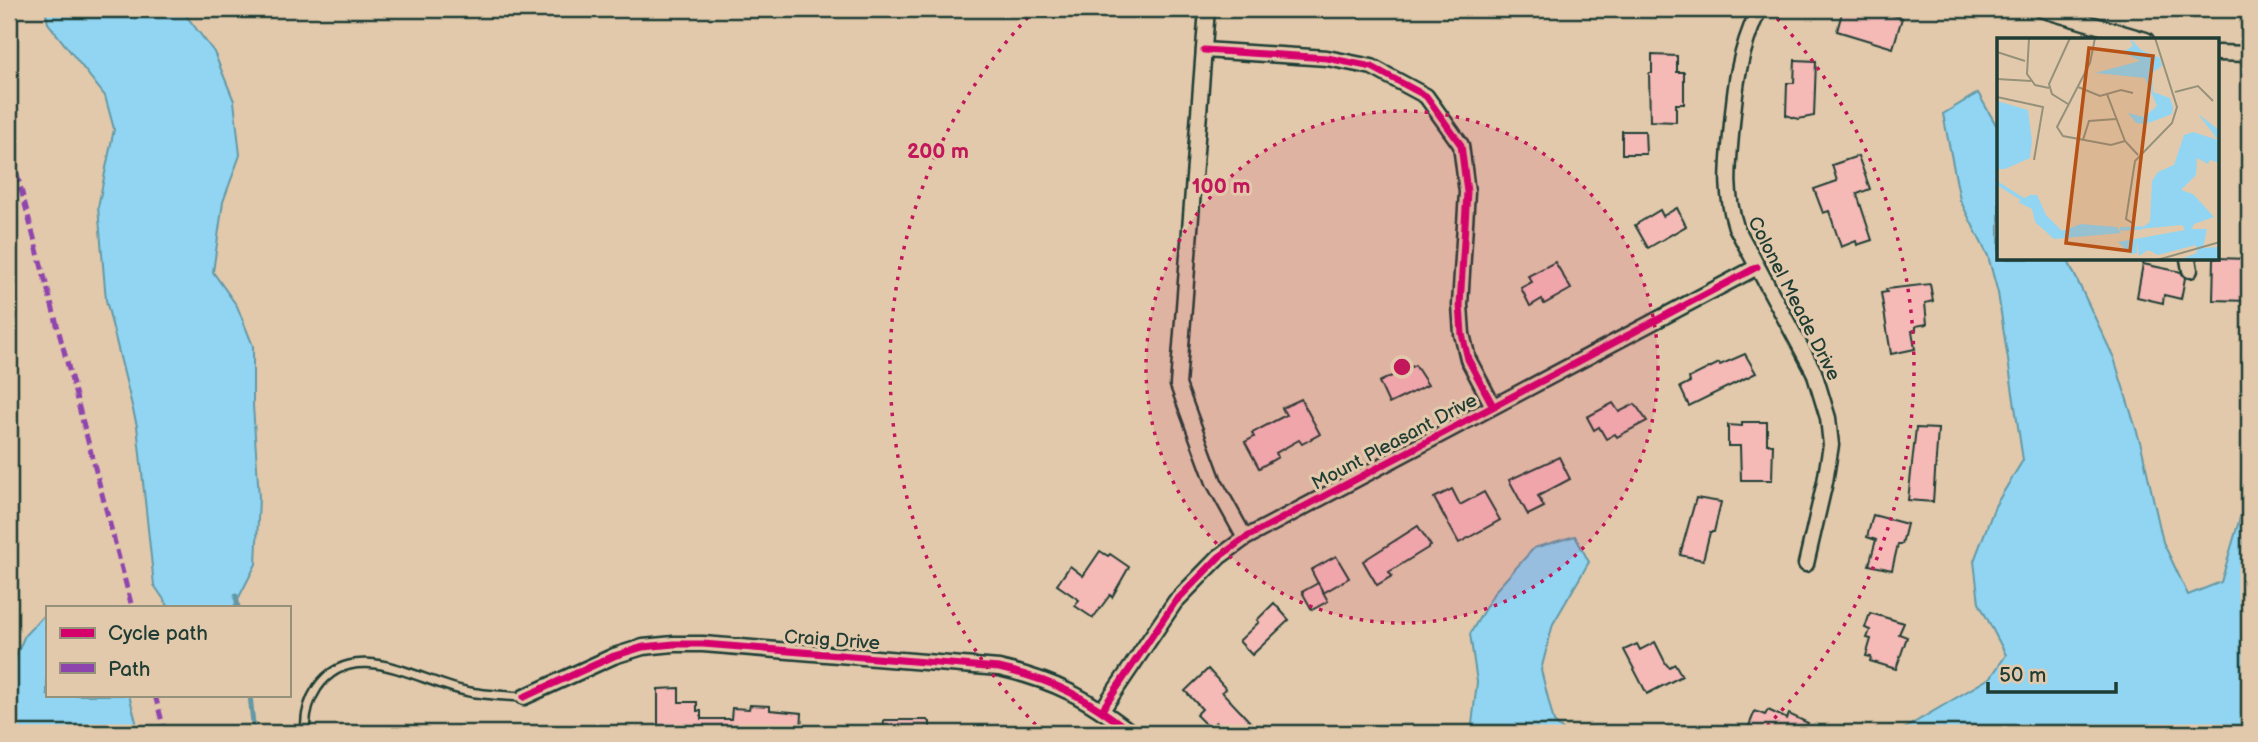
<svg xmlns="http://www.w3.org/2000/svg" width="2258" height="742" viewBox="0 0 2258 742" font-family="'Balsamiq Sans',sans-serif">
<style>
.water{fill:#91d5f2;stroke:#6398a6;stroke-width:2}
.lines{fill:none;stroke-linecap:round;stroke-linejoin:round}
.stream{stroke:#6398a6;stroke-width:5}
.building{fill:#f5b9b6;stroke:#1f3d34;stroke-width:2}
.lane-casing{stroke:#1f3d34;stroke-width:12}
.street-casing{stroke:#1f3d34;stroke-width:19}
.lane{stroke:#e3c9ab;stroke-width:7}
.street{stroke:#e3c9ab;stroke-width:14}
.quiet{stroke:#8e44ad;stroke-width:5;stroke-dasharray:10 5;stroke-linecap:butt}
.cycleway-casing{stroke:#e3c9ab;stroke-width:11}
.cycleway{stroke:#d6006c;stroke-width:7}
.ring{fill:none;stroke:#c2185b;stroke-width:3.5;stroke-dasharray:3.5 7}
.labels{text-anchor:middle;stroke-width:6;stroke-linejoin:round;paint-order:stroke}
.street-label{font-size:19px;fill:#1f3d34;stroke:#e3c9ab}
.inset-river{fill:none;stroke:#91d5f2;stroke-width:3.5}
.inset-road{fill:none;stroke:#95917b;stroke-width:2}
.view{fill:#b65216;fill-opacity:0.15;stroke:#b65216;stroke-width:3.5}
.inset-edge{fill:none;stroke:#1f3d34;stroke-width:3.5}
.centre{fill:#c2185b;stroke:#e3c9ab;stroke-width:3.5}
.ring-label{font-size:21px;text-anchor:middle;font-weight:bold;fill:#c2185b;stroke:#e3c9ab;stroke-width:6;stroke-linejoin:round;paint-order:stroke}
</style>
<rect width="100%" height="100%" fill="#e3c9ab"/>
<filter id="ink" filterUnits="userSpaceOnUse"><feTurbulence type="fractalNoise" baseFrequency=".0143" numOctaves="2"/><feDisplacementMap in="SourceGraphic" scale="14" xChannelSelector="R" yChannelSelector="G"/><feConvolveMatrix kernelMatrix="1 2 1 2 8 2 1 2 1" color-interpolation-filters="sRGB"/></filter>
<g filter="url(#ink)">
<g class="water">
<path d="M45,9h136l33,43 20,49 6,54 -17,47 -10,70 24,34 16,40v59l6,93 -3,66 -22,43h-65l-15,-22 -17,-159 -31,-126 -8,-93 16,-78 -9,-33 -57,-73z"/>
<path d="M1978,93l21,37v129h68l3,6 44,93 27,87 22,97 25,53 33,-13 23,-78 -3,-21 8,-52v302h-352l94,-56 15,-22 -27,-52 -5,-42 21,-55 28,-46 -25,-167 -10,-37 -28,-56 -17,-86z"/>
<path d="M1575,536l14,26 -36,62 -12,46 13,52 12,11h-95l6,-51 -7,-48 25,-43 39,-43z"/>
<path d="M47,612v83h82l10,38h-130v-61l16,-37z"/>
</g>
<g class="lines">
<g class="stream">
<path d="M236,596l2,11"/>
<path d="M250,695l4,38"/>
</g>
</g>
<g class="building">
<path d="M1843,9h28l31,9 -9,30 -56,-17z"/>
<path d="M1652,55l25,1v16h7v32h-8v18l-26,-1 -1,-48h3z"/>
<path d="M1795,60l21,1 -2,55 -16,3 -12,-4 1,-32h7z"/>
<path d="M1622,131h23l1,23h-24z"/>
<path d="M1858,156l12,33 -13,5 15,46 -15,5 -1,-4 -15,6 -12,-36 -6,2 -9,-24 23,-8 -5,-16z"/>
<path d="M1677,208l9,18 -38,22 -13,-23 25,-15 3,6z"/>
<path d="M2218,258l28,1v4h3v38l-36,-1 1,-41z"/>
<path d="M1555,262l16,27 -27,15 -2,-5 -12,7 -9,-18 11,-6 -4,-6z"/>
<path d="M2143,264l38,8 4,6 -4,21 -17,-4 -1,8 -26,-6z"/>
<path d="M1930,284l3,17 -8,2 2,21 -11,2v4l-4,1 3,18 -24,5 -10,-61 6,-1 -1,-3z"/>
<path d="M1745,354l11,19 -67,33 -9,-19 10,-5 -1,-4 30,-15 1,2z"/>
<path d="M1415,365l13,20 -39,19 -10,-22z"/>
<path d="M1301,399l19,35 -18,10 -3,-4 -23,13 2,4 -19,11 -14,-26 9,-5 -2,-4 34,-18 -4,-7z"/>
<path d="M1613,403l6,9 16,-8 12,17 -30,16 -2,-3 -9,5 -7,-12 -5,3 -7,-13z"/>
<path d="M1742,422h25v22h6l-1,36h-31l-1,-34h-12v-21l14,1z"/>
<path d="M1916,428l22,1 -5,73 -25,-2z"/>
<path d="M1559,457l11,22 -32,17 6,11 -16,8 -19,-35z"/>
<path d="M1452,489l8,16 24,-13 16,28 -41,23 -25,-45z"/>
<path d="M1696,498l25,4 -7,30h-4l-7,28 -23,-5z"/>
<path d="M1873,515l34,9 -5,20h-4l-6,26 -23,-5 7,-25 -9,-3z"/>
<path d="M1418,526l13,20 -42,26 3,4 -15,9 -14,-24z"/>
<path d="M1100,551l8,5 2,-2 19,13 -17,30 -2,-2 -17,23 -18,-12 4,-6 -22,-15 13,-19 13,10z"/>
<path d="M1336,556l13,22 -26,15 -12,-23z"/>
<path d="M1318,583l10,18 -16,9 -10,-18z"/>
<path d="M1274,603l15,17 -37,35 -13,-14 20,-19 -2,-2z"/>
<path d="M1870,613l34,10 -5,11 8,3 -11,32 -26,-8 1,-4 -5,-1 5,-17 -4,-1 3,-8 -5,-2z"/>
<path d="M1655,642l11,22 3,3 6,-3 7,12 -35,18 -23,-44 13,-6 3,6z"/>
<path d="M1208,669l18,20 -4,3 31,33 -9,8h-18l-10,-11 -7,6 -13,-13 6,-6 -17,-18z"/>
<path d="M679,688v14h18v9h4v8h30l1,-11 17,1 1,-4 20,1v4l32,3 -1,20 -91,-2v2h-52v-44z"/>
<path d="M1768,710l19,9 2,-5 19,9 -2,4 13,6h-73l9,-22 10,4z"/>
<path d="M884,720h43l3,2v11h-47z"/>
</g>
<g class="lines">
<g class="lane-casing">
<path id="lane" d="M306,733c-2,-17 2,-31 11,-45 37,-54 105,-4 153,4 17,3 36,4 54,5"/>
</g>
<g class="street-casing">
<g id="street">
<path d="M1207,9l-29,376 36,97 31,56"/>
<path d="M1759,9c-21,45 -24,78 -28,126 -3,34 -6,58 5,92l78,145 14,46 3,27 -6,37 -19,82"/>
<path d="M2040,9l106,31"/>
<path d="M1204,50l123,8 45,9 54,29 35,49 6,47 -7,113 2,29 6,25 25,47"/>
<path d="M2218,53l31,1"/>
<path d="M2188,259l2,11"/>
<path d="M524,697l90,-41 29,-9 31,-3h29l296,24c57,13 88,30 133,65"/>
<path d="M1102,710l73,-108 44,-45 26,-19 512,-271"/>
</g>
</g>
<use href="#lane" class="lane"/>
<use href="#street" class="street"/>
<g class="quiet">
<path d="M9,144l123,463"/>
<path d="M155,695l10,38"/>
</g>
<g class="cycleway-casing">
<g id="cycleway">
<path d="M1204,50l123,8 45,9 54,29 35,49 6,47 -7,113 2,29 6,25 25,47"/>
<path d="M524,697l90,-41 29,-9 31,-3h29l296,24c57,13 88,30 133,65"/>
<path d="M1102,710l73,-108 44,-45 26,-19 512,-271"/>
</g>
</g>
<use href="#cycleway" class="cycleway"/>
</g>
</g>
<circle cx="1402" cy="367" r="256" fill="#c2185b" fill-opacity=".12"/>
<g class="ring">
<circle cx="1402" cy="367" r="256"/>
<path d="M1043 732A512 512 0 0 1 1034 11M1770 11A512 512 0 0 1 1761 732"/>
</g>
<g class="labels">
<g class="street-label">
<text transform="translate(1795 298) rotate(63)" y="7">Colonel Meade Drive</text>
<text transform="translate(1394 441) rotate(-28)" y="7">Mount Pleasant Drive</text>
<text transform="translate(832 639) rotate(4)" y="7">Craig Drive</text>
</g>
</g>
<g transform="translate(1997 38)">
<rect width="222" height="222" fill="#e3c9ab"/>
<path d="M133,0l11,12 19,8 2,8 -10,7 1,19 17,6 3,9 -1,7 -26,10 -10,-1 -8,-10 16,4 13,-11 -12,-28 -50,-5 45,-12 -17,-9 10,-6zM0,63l31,9 4,31 -2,17 -25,11h-8zM201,76l21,16v33l-9,-3 -2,4 -11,-6 -1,17 -15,15 12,4 21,23 -20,7 -2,5h15l-4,19 16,-1v13h-41l19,-7 -1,-8 -38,10 -10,-5 -9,6 -2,-16v13l-6,1 -13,-12 67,-12 -3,-5 -42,4 10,-7 2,-41 6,-9 16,-7 10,-30 9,-3 25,8zM33,157h7l9,20 16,16 19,-7 36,3 4,6 -67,6 -19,-17 -3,-13 -14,-7z" fill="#91d5f2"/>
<path class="inset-river" d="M0,145l27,17M123,191l22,-1"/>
<path class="inset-road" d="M32,0l-2,36 8,11 14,3M98,0l-5,25 -33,64 6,9 48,9 14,-4M0,14l28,9M0,41l34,2M81,49l22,9 21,-6 12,3M178,54l23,-6 15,15M110,56l18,47 13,14M0,59l46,10 -9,53M71,66l-16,-10 -3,-10 21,-46M86,102l6,-19 27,-2M137,186l-8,-5 9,-58 37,-38 5,-16 -22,-69M160,222l63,-18"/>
<path class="view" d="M92,10l64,8 -23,195 -64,-8z"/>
<rect width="222" height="222" class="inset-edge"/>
</g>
<circle cx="1402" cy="367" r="10" class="centre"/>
<g class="ring-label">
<text x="938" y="158">200 m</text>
<text x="1221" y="193">100 m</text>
</g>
<rect width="2258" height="742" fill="none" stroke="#e3c9ab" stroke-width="35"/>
<rect x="18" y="18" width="2223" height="707" fill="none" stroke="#1f3d34" stroke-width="2.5" filter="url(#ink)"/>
<rect x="46" y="606" width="245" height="91" fill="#e3c9ab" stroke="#95917b" stroke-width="2"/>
<rect x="60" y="628" width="35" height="10" fill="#d6006c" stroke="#95917b" stroke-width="2"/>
<text x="108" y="640" font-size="21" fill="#1f3d34">Cycle path</text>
<rect x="60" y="663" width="35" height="10" fill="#8e44ad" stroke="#95917b" stroke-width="2"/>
<text x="108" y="676" font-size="21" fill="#1f3d34">Path</text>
<path d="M1988 682v10h128v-10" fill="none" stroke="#1f3d34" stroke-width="3.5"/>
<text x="1999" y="682" font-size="21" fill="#1f3d34" stroke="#e3c9ab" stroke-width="5" paint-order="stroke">50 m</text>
</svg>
